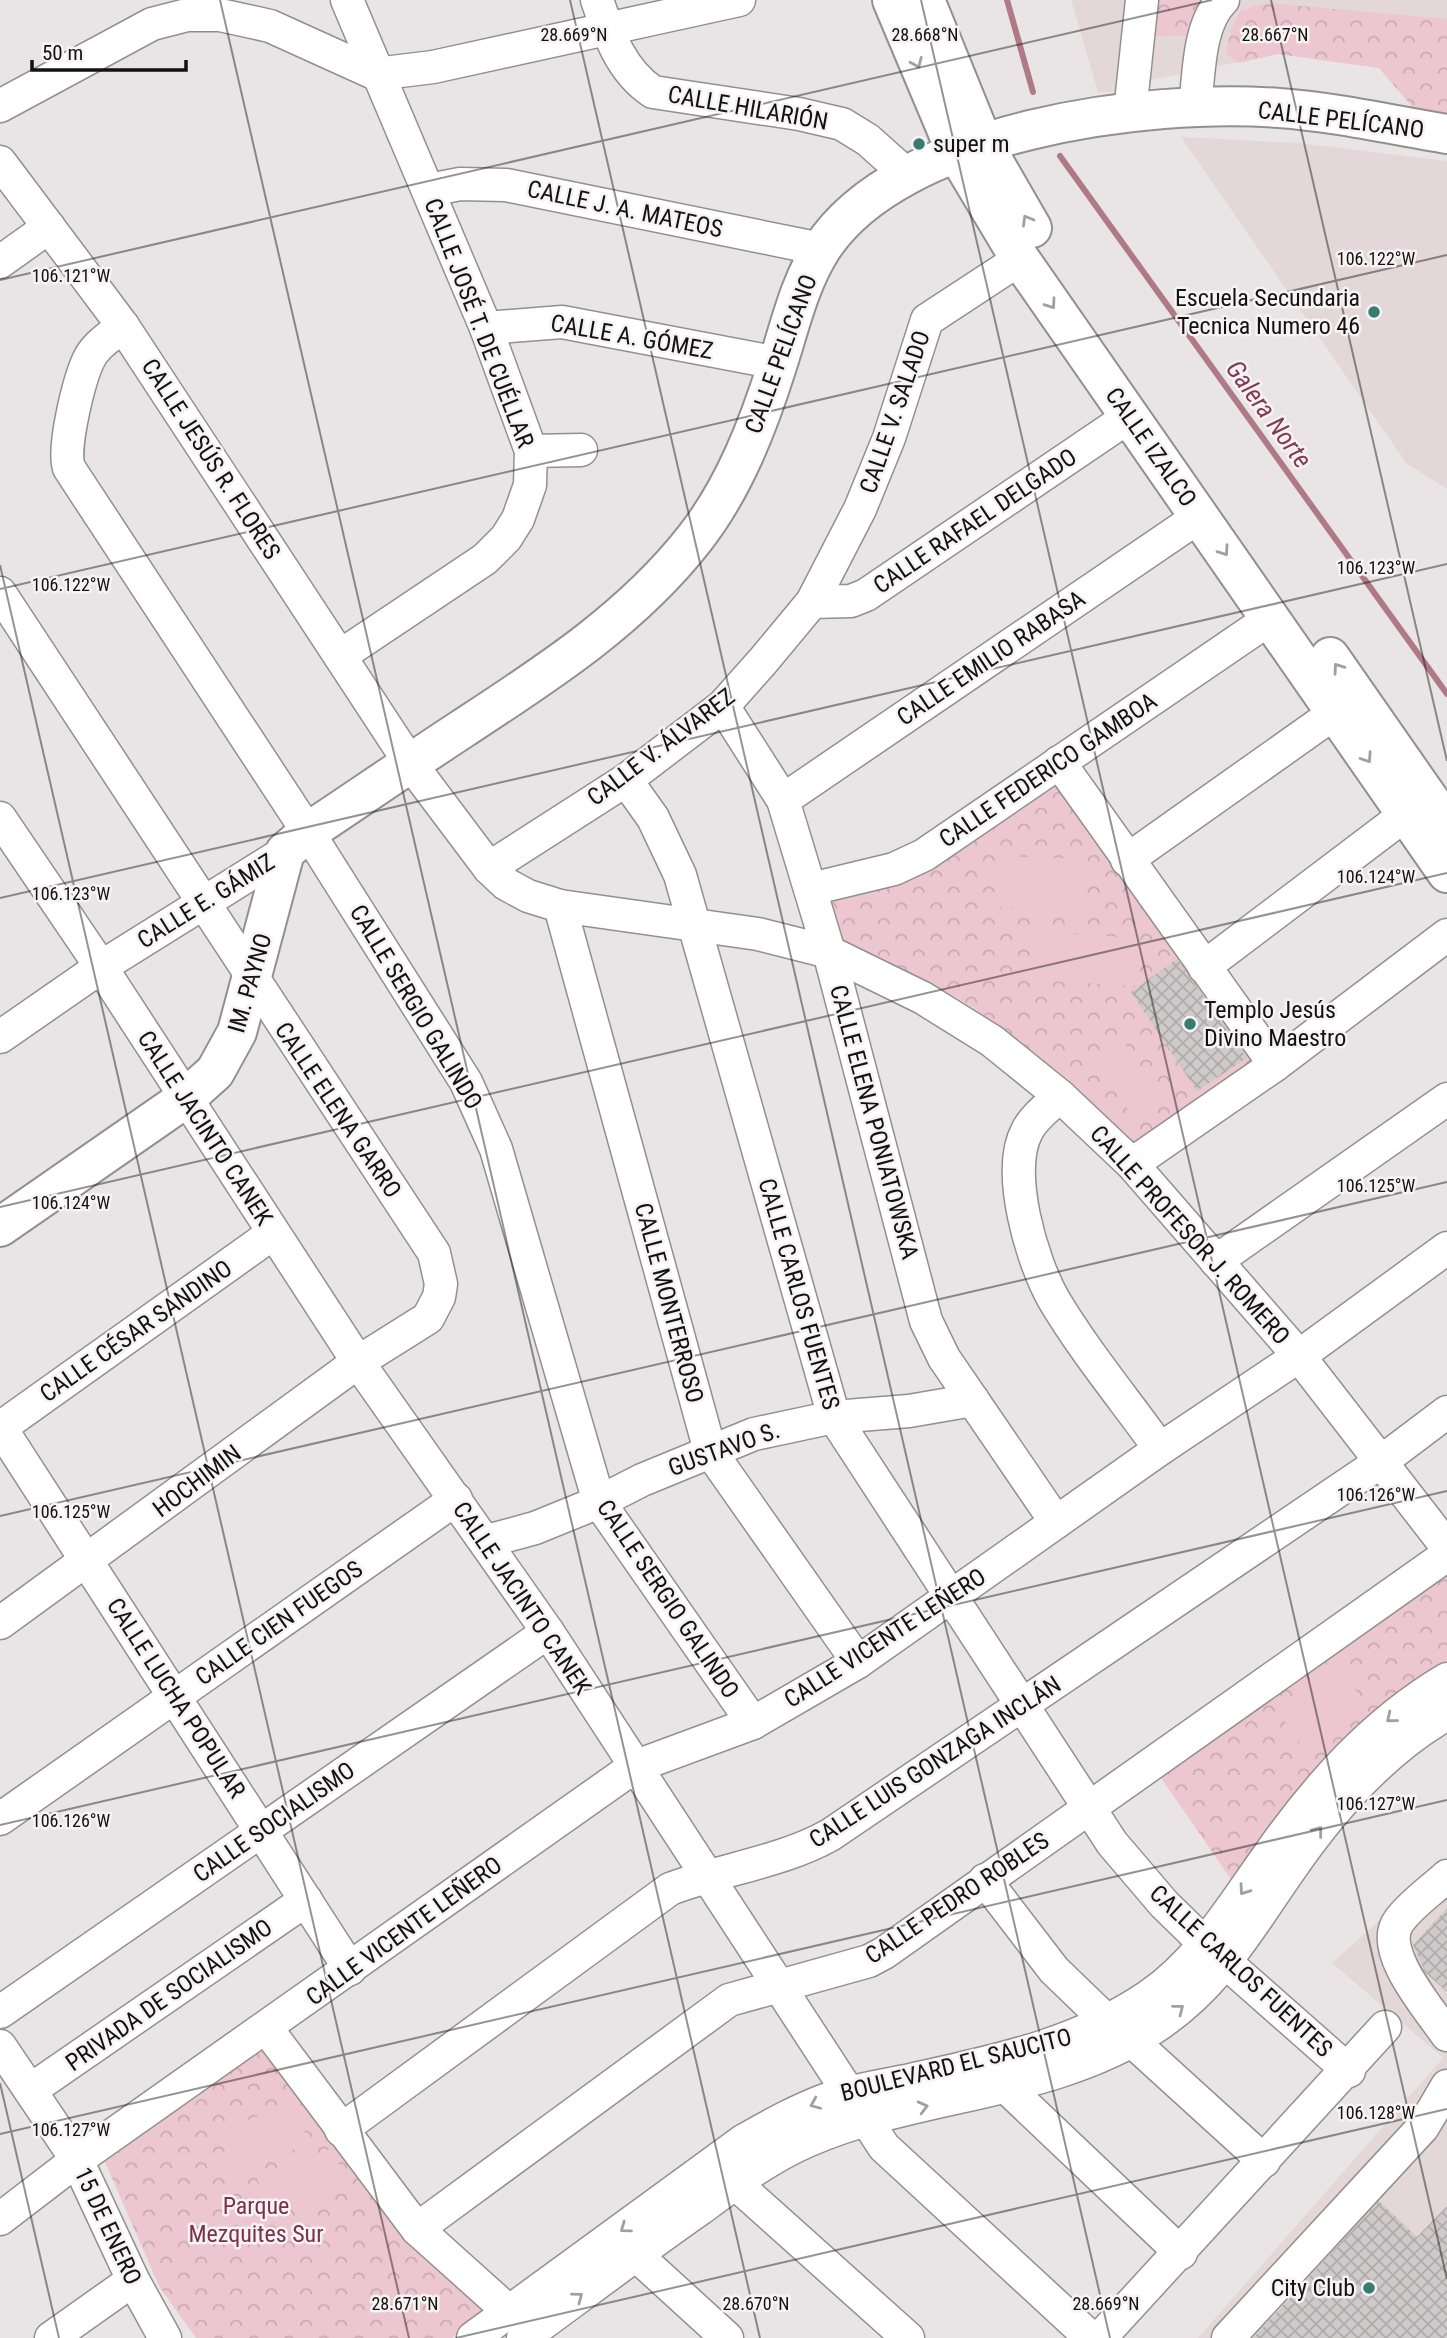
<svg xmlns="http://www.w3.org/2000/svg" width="1447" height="2338" viewBox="0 0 1447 2338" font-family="'Roboto Condensed',sans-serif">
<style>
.built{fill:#e4d7da}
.park{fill:url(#park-crowns)}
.pitch{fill:#ecc6d0}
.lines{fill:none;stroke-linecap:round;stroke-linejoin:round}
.stream{stroke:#af798a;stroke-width:6}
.building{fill:url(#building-cross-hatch)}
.minor-casing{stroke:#938f90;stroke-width:35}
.major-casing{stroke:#938f90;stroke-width:42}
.minor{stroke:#fff;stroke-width:32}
.major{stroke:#fff;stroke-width:38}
.oneway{stroke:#a1a0a0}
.ticks{fill:none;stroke:#131112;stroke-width:2;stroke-opacity:0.45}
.poi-dot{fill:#387c6f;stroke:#f7f2f3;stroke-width:2.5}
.labels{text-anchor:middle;stroke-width:5;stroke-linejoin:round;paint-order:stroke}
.street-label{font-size:24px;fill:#131112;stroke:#f7f2f3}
.poi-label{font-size:24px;fill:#131112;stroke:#f7f2f3;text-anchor:start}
.park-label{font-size:24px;fill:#77324c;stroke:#f7f2f3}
.water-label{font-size:26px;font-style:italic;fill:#813b55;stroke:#f7f2f3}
.ticks-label{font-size:18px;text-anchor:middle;fill:#131112;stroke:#f7f2f3;stroke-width:5;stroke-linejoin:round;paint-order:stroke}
</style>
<defs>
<pattern id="park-crowns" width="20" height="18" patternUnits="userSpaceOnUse" patternTransform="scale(1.75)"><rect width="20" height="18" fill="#ecc6d0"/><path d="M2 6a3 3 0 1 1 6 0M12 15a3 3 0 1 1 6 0" fill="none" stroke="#caa9b2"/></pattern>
<pattern id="building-cross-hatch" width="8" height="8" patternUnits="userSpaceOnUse" patternTransform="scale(1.75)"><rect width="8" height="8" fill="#cec9ca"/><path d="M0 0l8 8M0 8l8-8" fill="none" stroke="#b0acac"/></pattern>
</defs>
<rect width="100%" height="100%" fill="#e9e5e6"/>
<g class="built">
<path d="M1071,0h376v115l-32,-5 -36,-42 -101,-14 -127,26 -30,12h-23z"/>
<path d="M1181,137l118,6 148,18v328l-41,-26z"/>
<path d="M1447,1860v478h-249l245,-280 -111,-95z"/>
</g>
<g class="park">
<path d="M1159,0h53l-22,36h-35z"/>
<path d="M1266,3l181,16v96l-32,-5 -36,-42 -101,-14 -40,9 -12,-10 5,-23 9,-19z"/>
<path d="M1051,779l203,282 -122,82c-45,-43 -91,-88 -142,-124 -47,-33 -101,-56 -153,-79l-12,-38z"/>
<path d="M1447,1572v89c-92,50 -159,134 -214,221l-74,-107z"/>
<path d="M265,2045l229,262 -42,31h-256l-37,-52 -54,-124z"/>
</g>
<g class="pitch">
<path d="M996,856l91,3 -1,52 -92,-4z"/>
<path d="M1038,932l99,6 4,4 -2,41 -5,3 -97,-6 -6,-5 3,-41z"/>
<path d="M1122,1040l43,63 -28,20 -43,-63z"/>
<path d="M1340,1669l26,35 -62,45 -25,-36z"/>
<path d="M294,2103l15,41 -77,27 -14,-40z"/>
<path d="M333,2148l14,41 -76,27 -15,-41z"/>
</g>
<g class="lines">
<g class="stream">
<path d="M1007,0l26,92"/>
<path d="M1060,156l387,538"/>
</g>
</g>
<g class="building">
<path d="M1177,959l70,99 -50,33 -66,-99z"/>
<path d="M1447,1908v84l-22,-20 -12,-27z"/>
<path d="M1379,2201l38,36 30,-31v132h-194z"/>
</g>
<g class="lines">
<g class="minor-casing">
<g id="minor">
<path d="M597,0c12,35 24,71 56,92l146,22 43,10 26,16 39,35"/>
<path d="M0,106l152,-82 35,-9h33l50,11 106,48 57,-7 306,-67"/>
<path d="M1195,108c4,-33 3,-84 28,-108"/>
<path d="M1130,112l12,-112"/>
<path d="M0,162l123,164 287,437 79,105 17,16 22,12 32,10 198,28 71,18 94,46 69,43 68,55 72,68 167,192 148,191"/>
<path d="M429,190l31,-6 46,1 315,64"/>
<path d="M0,262l49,-35"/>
<path d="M123,326c-12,10 -28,19 -35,35 -9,20 -26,87 -19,107l239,364 158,250 30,67 103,353 154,221"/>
<path d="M486,328l76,-6 216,41"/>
<path d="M531,451l50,-1"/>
<path d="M0,593l434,660 7,31 -2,13 -11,21 -70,44 -358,261"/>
<path d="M812,602l39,-1 15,-6 264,-179"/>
<path d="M340,656l145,-97 21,-21 12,-19 12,-34 1,-34 -45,-123 -139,-328"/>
<path d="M723,706l60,94 46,152 97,369 18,37 112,164"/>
<path d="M1059,762l216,303"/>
<path d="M626,780l27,38 27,57 154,542 278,426 52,61 41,40 144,127"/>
<path d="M783,800l417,-284"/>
<path d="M0,818l101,149 257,395 190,270 336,515 207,191"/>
<path d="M1127,860l209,-148"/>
<path d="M489,868l137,-88 97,-74 40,-45 49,-59 48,-93 29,-71 38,-118 93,-61"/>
<path d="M811,889l83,-20 30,-14 347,-237"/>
<path d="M560,906l150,545 148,211"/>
<path d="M1204,967l201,-152"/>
<path d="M0,1037l101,-70 184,-115"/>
<path d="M1060,1096c-11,10 -27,22 -33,35 -22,40 5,131 27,169 31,52 71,100 106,149"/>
<path d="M1132,1164l143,-99 172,-130"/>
<path d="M1216,1261l231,-162"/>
<path d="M0,1427l350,542"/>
<path d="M0,1428l272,-194"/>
<path d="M487,1541l48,-13 64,-26 43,-22 112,-46 80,-17 75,-6 64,-11"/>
<path d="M0,1819l456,-320"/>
<path d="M1447,1876c-15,14 -36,28 -48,45 -22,29 31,89 48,114"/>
<path d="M985,1880l69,90 55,53"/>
<path d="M0,2012l548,-380"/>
<path d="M267,2029l150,200 107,96"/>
<path d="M1131,2040l133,121"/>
<path d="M0,2046l77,114 56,120 32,58"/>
<path d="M1004,2085l177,168"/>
<path d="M32,2089l274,-189"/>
<path d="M341,2130l329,-241c52,-20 112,-27 160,-54l552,-374 65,-49"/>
<path d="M735,2183l173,155"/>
<path d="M0,2219l77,-59 557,-393 119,-44 105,-61 302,-213 139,-93 148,-108"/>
<path d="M417,2229l312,-229 140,-39 15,-8 563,-398"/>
<path d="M635,2254l92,84"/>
<path d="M51,2338l82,-58"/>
<path d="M473,2338l270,-197c28,-16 55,-31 85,-42 25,-9 52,-13 78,-18 84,-19 170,-35 243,-85 51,-35 83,-90 119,-140 49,-70 105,-133 179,-177"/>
<path d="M523,2338c59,-43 117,-87 177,-129 34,-25 68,-51 107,-68 112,-49 244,-45 348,-114 63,-42 92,-96 134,-156 41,-60 95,-121 158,-157"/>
<path d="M1100,2338l285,-311"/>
<path d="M1228,2338l195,-211 24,-41"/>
</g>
</g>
<g class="major-casing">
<g id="major">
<path d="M892,0l64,152 64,107 427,614"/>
<path d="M925,0l58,143 49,85"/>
<path d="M1330,657l117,168"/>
<path d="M0,1227l186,-129 29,-26 22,-40 48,-180 23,-20c51,-34 102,-69 154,-103 84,-55 170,-110 233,-191 39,-50 63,-112 82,-172 13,-40 22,-82 45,-118 77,-118 326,-150 457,-140 56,4 113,17 168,26"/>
</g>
</g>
<use href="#minor" class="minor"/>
<use href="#major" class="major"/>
</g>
<defs><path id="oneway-chevron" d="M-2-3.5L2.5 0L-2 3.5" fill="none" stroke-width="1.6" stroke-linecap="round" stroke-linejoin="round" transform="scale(1.75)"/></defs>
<g class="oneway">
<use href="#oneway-chevron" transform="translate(917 63) rotate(67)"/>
<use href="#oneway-chevron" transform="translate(1027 220) rotate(-120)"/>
<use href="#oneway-chevron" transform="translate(1051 304) rotate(55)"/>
<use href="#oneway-chevron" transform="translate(1224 551) rotate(55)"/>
<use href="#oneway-chevron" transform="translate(1338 668) rotate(-125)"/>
<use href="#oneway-chevron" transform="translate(1367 758) rotate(56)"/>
<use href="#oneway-chevron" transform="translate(1391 1718) rotate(141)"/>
<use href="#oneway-chevron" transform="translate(1318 1831) rotate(-52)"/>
<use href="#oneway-chevron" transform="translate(1244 1890) rotate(125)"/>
<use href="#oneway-chevron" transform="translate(1179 2009) rotate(-38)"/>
<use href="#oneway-chevron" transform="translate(815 2104) rotate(157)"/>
<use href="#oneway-chevron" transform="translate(923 2107) rotate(-14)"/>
<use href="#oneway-chevron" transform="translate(625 2228) rotate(144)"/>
<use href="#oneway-chevron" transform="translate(578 2297) rotate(-37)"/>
</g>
<path class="ticks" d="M220,0l540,2338M570,0l540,2338M921,0l526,2279M1271,0l176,761M0,280l1212,-280M0,565l409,1773M0,589l1447,-334M0,898l1447,-334M0,1207l1447,-334M0,1516l1447,-334M0,1825l1447,-334M0,2083l59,255M0,2134l1447,-334M456,2338l991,-229"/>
<g class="poi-dot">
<circle cx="919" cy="144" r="7"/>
<circle cx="1374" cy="312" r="7"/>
<circle cx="1190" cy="1024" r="7"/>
<circle cx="1369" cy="2288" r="7"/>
</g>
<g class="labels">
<g class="street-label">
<text transform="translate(748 108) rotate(10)" y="8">CALLE HILARIÓN</text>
<text transform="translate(1341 120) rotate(7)" y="8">CALLE PELÍCANO</text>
<text transform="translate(625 209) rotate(12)" y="8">CALLE J. A. MATEOS</text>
<text transform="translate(479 323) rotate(69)" y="8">CALLE JOSÉ T. DE CUÉLLAR</text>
<text transform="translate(632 337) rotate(10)" y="8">CALLE A. GÓMEZ</text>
<text transform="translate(781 354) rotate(-70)" y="8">CALLE PELÍCANO</text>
<text transform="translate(895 412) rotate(-71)" y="8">CALLE V. SALADO</text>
<text transform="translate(1151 447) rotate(55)" y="8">CALLE IZALCO</text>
<text transform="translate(211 459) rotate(57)" y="8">CALLE JESÚS R. FLORES</text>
<text transform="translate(975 521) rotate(-34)" y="8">CALLE RAFAEL DELGADO</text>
<text transform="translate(991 658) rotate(-34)" y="8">CALLE EMILIO RABASA</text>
<text transform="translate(661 747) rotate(-37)" y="8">CALLE V. ÁLVAREZ</text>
<text transform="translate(1048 770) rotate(-34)" y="8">CALLE FEDERICO GAMBOA</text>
<text transform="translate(206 901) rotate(-32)" y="8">CALLE E. GÁMIZ</text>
<text transform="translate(250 983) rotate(-74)" y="8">IM. PAYNO</text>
<text transform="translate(416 1007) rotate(59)" y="8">CALLE SERGIO GALINDO</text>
<text transform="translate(338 1110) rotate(56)" y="8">CALLE ELENA GARRO</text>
<text transform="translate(874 1122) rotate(75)" y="8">CALLE ELENA PONIATOWSKA</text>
<text transform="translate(205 1128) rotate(57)" y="8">CALLE JACINTO CANEK</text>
<text transform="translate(1190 1235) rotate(48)" y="8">CALLE PROFESOR J. ROMERO</text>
<text transform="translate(799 1294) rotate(74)" y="8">CALLE CARLOS FUENTES</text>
<text transform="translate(669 1303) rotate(75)" y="8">CALLE MONTERROSO</text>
<text transform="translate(136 1331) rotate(-35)" y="8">CALLE CÉSAR SANDINO</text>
<text transform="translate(724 1449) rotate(-20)" y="8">GUSTAVO S.</text>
<text transform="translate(197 1481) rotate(-37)" y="8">HOCHIMIN</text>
<text transform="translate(522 1598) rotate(56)" y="8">CALLE JACINTO CANEK</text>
<text transform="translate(668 1599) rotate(56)" y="8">CALLE SERGIO GALINDO</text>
<text transform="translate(279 1623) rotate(-35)" y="8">CALLE CIEN FUEGOS</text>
<text transform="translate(885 1638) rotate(-33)" y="8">CALLE VICENTE LEÑERO</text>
<text transform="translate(176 1698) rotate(57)" y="8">CALLE LUCHA POPULAR</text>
<text transform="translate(935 1762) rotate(-33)" y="8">CALLE LUIS GONZAGA INCLÁN</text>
<text transform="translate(274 1822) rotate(-35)" y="8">CALLE SOCIALISMO</text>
<text transform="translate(957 1898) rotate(-34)" y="8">CALLE PEDRO ROBLES</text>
<text transform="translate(404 1931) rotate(-36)" y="8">CALLE VICENTE LEÑERO</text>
<text transform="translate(1241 1971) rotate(43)" y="8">CALLE CARLOS FUENTES</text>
<text transform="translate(169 1995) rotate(-35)" y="8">PRIVADA DE SOCIALISMO</text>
<text transform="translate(956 2065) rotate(-14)" y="8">BOULEVARD EL SAUCITO</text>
<text transform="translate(108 2226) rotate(65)" y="8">15 DE ENERO</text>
</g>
<g class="poi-label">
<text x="933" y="152">super m</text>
<text x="1360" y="306" text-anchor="end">Escuela Secundaria<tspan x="1360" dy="28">Tecnica Numero 46</tspan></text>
<text x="1204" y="1018">Templo Jesús<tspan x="1204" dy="28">Divino Maestro</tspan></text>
<text x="1355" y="2296" text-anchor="end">City Club</text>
</g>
<g class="park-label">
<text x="256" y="2214">Parque<tspan x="256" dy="28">Mezquites Sur</tspan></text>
</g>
<g class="water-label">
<text transform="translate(1269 414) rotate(54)" y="9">Galera Norte</text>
</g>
</g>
<g class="ticks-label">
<text x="574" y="41">28.669°N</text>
<text x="925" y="41">28.668°N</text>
<text x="1275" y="41">28.667°N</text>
<text x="1376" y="265">106.122°W</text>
<text x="71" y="282">106.121°W</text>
<text x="1376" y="574">106.123°W</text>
<text x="71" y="591">106.122°W</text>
<text x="1376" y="883">106.124°W</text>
<text x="71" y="900">106.123°W</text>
<text x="1376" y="1192">106.125°W</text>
<text x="71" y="1209">106.124°W</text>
<text x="1376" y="1501">106.126°W</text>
<text x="71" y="1518">106.125°W</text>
<text x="1376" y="1810">106.127°W</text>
<text x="71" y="1827">106.126°W</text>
<text x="1376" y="2119">106.128°W</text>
<text x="71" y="2136">106.127°W</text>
<text x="405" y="2310">28.671°N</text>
<text x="756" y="2310">28.670°N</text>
<text x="1106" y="2310">28.669°N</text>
</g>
<path d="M32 60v10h154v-10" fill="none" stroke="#131112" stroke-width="3.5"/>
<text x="42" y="60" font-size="21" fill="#131112" stroke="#f7f2f3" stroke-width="5" paint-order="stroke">50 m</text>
</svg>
